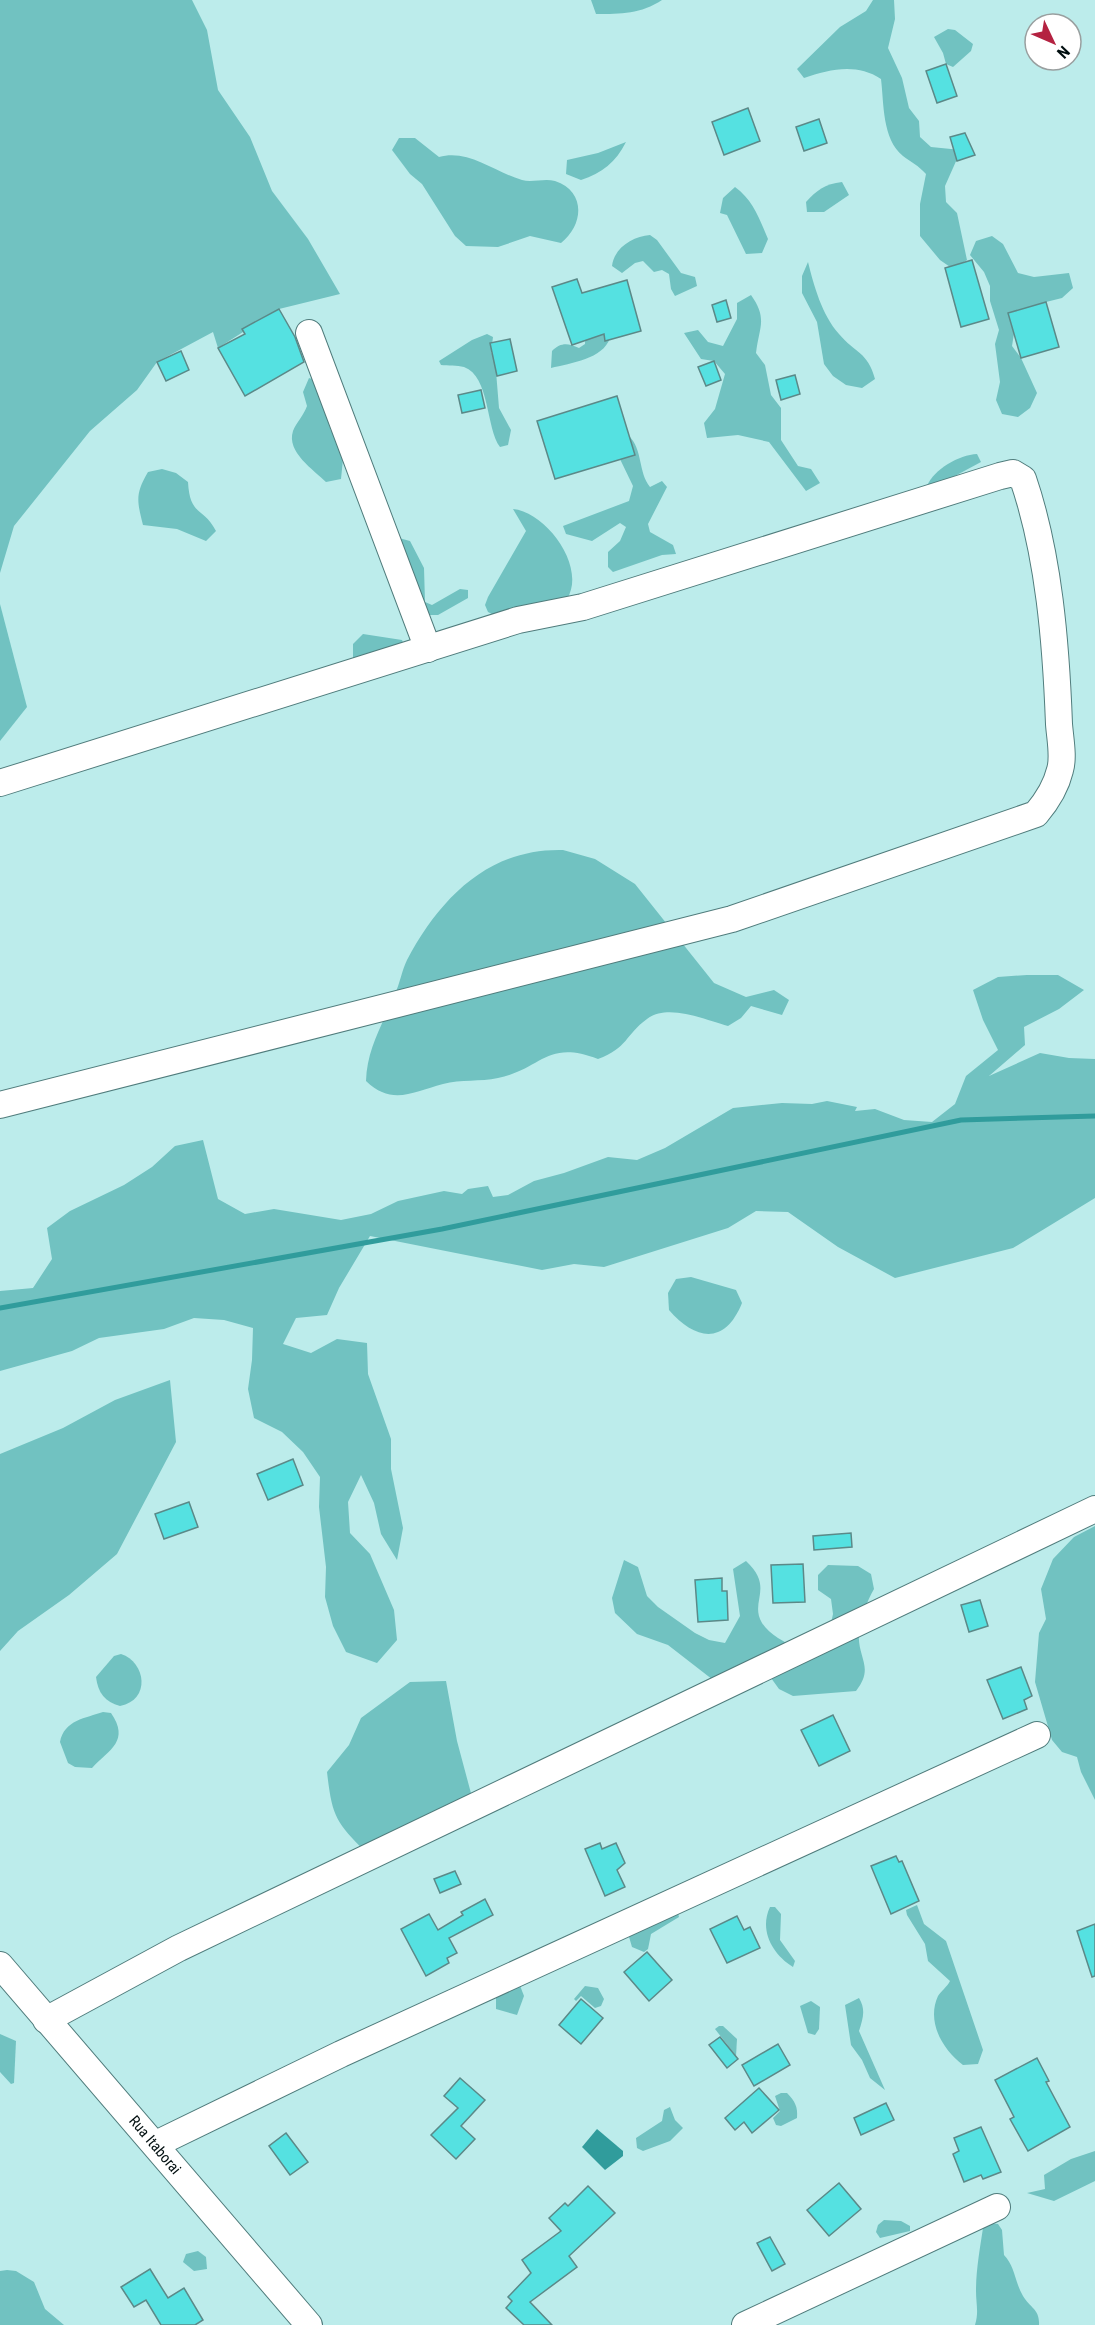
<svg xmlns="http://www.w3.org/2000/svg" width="1095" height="2325" viewBox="0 0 1095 2325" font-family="'Roboto Condensed',sans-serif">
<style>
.green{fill:#71c2c1}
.water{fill:#309c9c}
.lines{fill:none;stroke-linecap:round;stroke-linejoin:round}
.stream{stroke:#309c9c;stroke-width:5}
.building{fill:#55e1e1;stroke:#5b8988;stroke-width:1.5}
.minor-casing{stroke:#507c7c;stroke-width:28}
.minor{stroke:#fff;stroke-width:26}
.labels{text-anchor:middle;stroke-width:4.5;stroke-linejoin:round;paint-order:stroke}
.street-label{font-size:15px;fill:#000e0f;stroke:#fff}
</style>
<rect width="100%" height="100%" fill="#bceceb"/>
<g class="green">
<path d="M0,0h192l15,30 11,60 32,47 22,54 36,48 32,55 -61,15 -61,39 -5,-16 -56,30 -20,28 -47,41 -76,95 -14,47z"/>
<path d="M591,0h71c-21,14 -41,14 -66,14z"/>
<path d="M873,0h21l1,19 -7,29 14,30 7,30 10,13 1,16 11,10 30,3 -16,36 1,16 11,11 10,47 -14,9 -13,-9 -20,-24v-32l6,-30c-7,-8 -15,-12 -23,-18 -21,-17 -19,-53 -22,-77 -24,-16 -51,-10 -77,-1l-7,-9 43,-42 26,-16z"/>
<path d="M948,29l7,1 18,14 -2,7 -18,16 -7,-3 -3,-11 -9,-16z"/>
<path d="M399,138h16l24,19c30,-8 55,15 83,23 10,3 22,-2 33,1 31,10 29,44 6,62l-31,-7 -32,11 -32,-1 -11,-10 -33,-52 -12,-10 -18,-24z"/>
<path d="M626,142c-10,20 -24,31 -45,38l-15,-6 1,-14 31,-7z"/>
<path d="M842,182l7,13 -25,17h-17l-1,-10c11,-12 19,-18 36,-20z"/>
<path d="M735,187c18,13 24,31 33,52l-6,14 -16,1 -19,-39 -7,-2 3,-15z"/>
<path d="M650,235l7,5 24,33 14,4 2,9 -22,10 -4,-7 -2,-15 -7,-4 -8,2 -11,-11 -8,2 -13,10 -10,-7c2,-18 21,-30 38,-31z"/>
<path d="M992,236l11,8 15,29 16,4 35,-4 4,15 -11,10 -16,4 -11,10 -18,3 -5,31 9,12 16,35 -7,15 -12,9 -16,-3 -6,-14 4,-18 -5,-38 4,-14 -9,-29v-15l-6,-14 -14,-17 6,-14z"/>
<path d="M808,262c6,24 14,53 31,72 16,19 29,18 36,45l-13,9 -16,-3 -13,-9 -9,-12 -7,-42 -15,-29v-17z"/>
<path d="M751,295c17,24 8,32 5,58l9,12 6,30 10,13v32l17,26 13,3 9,14 -14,8 -37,-49 -31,-7 -31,3 -3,-15 11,-14 10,-35 -11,-13 -13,-2 -17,-26 14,-3 10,12 15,4 14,-27v-16z"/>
<path d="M586,321l24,17c-7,21 -39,25 -59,30l1,-17c9,-9 16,-8 27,-3l6,-4z"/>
<path d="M487,334l6,3 -2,15 4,7 4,49 12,22 -3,15 -8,2c-14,-18 -10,-71 -36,-80 -7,-2 -16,-1 -23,-2l-2,-4 33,-21z"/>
<path d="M309,378l6,2 16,51 13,18 -3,30 -15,3c-12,-12 -40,-30 -33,-51 3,-8 11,-16 14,-25l-4,-14z"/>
<path d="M629,436c14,14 9,36 21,51l12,-6 5,6 -19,37 2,8 23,13 3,9 -14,1 -49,17 -5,-5v-15l12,-11 6,-14 -6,-4 -28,18 -26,-7 -3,-8 66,-25 4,-15 -14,-29z"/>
<path d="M977,454l4,8 -41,22 -13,2c7,-17 32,-31 50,-32z"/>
<path d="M162,469l14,4 12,9c2,35 15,24 28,49l-10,10 -29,-12 -34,-4c-6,-24 -8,-31 5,-53z"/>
<path d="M513,509c33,3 74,58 54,90l-15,1 -56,16 -8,-4 -3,-7 3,-8 38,-66z"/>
<path d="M395,537l15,4 14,27 1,34 7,3 28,-16 8,1v8l-30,17h-16z"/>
<path d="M0,604l27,103 -27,34z"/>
<path d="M363,634l39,6 2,5 -51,15v-16z"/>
<path d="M563,850l32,9 40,25 79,99 32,14 28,-7 15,10 -7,15 -31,-9 -10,12 -13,8c-22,-6 -60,-23 -81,-7 -22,16 -19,29 -49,40 -52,-20 -56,10 -100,19 -18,4 -37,1 -55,6 -30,8 -51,22 -77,-3 1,-33 17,-57 29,-87 5,-11 7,-24 12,-34 33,-62 82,-112 156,-110z"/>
<path d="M1027,975h31l26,15 -25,19 -35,18 1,18 -36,31 51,-23 29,5 26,1v139l-82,50 -118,30 -57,-31 -50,-35 -32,-1 -28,17 -124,39 -30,-3 -32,6 -172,-34 -31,52 -12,27 -31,3 -13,26 28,9 26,-14 30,4 1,31 23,65v30l12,59 -6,32 -16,-26 -7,-31 -13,-28 -13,27 2,31 20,21 24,56 3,30 -20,23 -31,-11 -13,-26 -8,-29 1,-30 -7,-60 1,-30 -17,-25 -21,-20 -28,-14 -6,-29 4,-29 1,-32 -29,-8 -30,-2 -30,11 -65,9 -27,13 -72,20v-80l33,-3 19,-29 -5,-31 23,-17 54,-26 28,-18 23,-21 28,-6 15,59 27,15 29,-5 67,11 30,-6 27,-13 46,-10 18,3 6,-5 20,-3 5,11 15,-2 26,-14 30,-8 44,-16 29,3 28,-12 68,-40 49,-5 30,1 15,-3 30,6 -2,4 20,-2 29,11 28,2 23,-18 11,-28 32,-26 -15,-30 -10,-30 25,-13z"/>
<path d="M691,1277l45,13 6,13c-17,42 -46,38 -73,7l-1,-17 8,-14z"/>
<path d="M170,1380l6,62 -59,112 -48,41 -51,36 -18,20v-197l63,-26 52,-28z"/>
<path d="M1095,1526v274l-14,-28 -4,-15 -15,-5 -10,-12 -17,-58 4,-49 7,-14 -5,-30 12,-30 21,-22z"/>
<path d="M624,1560l14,7 9,29 11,11 37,26 14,7 16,3 15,-27 -7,-47 13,-8c29,27 3,40 16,62 8,12 23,19 35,26l33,-21 3,-14 -2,-15 -13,-9v-15l10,-10 30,1 13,8 3,15c-7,12 -14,31 -15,44 -2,25 16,34 -3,58l-63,5 -14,-7 -18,-25 -14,-2 -9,14 -21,7 -49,-38 -31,-11 -22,-21 -3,-15z"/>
<path d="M121,1654c25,8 30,46 -1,52 -15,-4 -22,-13 -24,-29l18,-21z"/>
<path d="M446,1681l11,60 15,56 -106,55c-31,-30 -34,-37 -39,-80l22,-27 12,-27 49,-36z"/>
<path d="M103,1712l8,1c19,28 -1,36 -19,55l-17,-1 -7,-4 -8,-21c4,-22 26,-24 43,-30z"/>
<path d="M917,1905l7,19 22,17 37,109 -5,14 -15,1c-20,-15 -37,-43 -25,-69 3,-5 9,-9 12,-15l-22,-20 -3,-17 -18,-29 -1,-5z"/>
<path d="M770,1907h5l6,7 -1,26 15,21 -2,6c-21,-13 -34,-37 -23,-60z"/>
<path d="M678,1913l1,4 -28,17 -3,15 -4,3 -12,-5 -5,-17z"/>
<path d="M519,1983l5,13 -7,19 -21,-6v-12z"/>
<path d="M585,1986l13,2 6,11 -3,7 -6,2 -14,-12 -5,5 -2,-2z"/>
<path d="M859,1998c7,12 4,20 0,33l26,59 -15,-12 -8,-18 -11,-15 -6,-40z"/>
<path d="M811,2001l9,6 -1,22 -4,6 -7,-2 -8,-27z"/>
<path d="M719,2026h4l14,13 -1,17 -21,-27z"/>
<path d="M0,2034l16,7 -2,42 -3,1 -11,-12z"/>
<path d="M781,2093h6c8,8 11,14 10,25l-16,8 -5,-1 -3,-7 7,-7 -5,-15z"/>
<path d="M670,2107l5,13 8,8 -13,13 -27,10 -6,-3 -1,-10 26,-17 2,-11z"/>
<path d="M1095,2151v30l-41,20 -27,-8 18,-4 -1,-14 27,-16z"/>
<path d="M884,2220l17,1 9,5v5l-30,7 -4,-6 2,-7z"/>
<path d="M990,2223l8,1 4,6 2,25c11,11 11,28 19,41 7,12 17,13 16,29h-64c4,-13 1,-21 1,-34 0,-21 4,-43 7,-63z"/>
<path d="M198,2251l8,6 1,12 -13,2 -11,-9 3,-8z"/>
<path d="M7,2270l9,1 18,11 11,27 19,16h-64v-54z"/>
</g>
<path class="water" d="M597,2129l26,22v5l-18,14 -23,-23z"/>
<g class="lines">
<path class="stream" d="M0,1308l442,-79 519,-109 134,-4"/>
</g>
<g class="building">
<path d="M946,64l11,32 -20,7 -11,-32z"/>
<path d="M748,108l12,33 -36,14 -12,-33z"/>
<path d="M819,119l8,24 -23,8 -8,-24z"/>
<path d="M965,133l10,22 -18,6 -7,-24z"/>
<path d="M972,260l17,59 -28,8 -16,-59z"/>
<path d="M577,279l5,14 45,-13 14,51 -36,10 -1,-7 -32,11 -20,-58z"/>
<path d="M726,300l5,18 -14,4 -5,-17z"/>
<path d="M1046,302l13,45 -38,11 -13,-45z"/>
<path d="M279,309l16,28 9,25 -59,34 -27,-48 27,-14 -3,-5z"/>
<path d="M510,339l7,32 -20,5 -7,-33z"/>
<path d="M181,351l8,19 -23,11 -9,-19z"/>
<path d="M714,361l7,19 -15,6 -8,-19z"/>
<path d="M795,375l5,19 -19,6 -5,-20z"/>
<path d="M481,390l4,18 -23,5 -4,-18z"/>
<path d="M617,396l18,59 -80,24 -18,-58z"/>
<path d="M293,1459l10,26 -35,15 -11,-26z"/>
<path d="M189,1502l9,25 -34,12 -9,-25z"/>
<path d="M851,1533l1,14 -38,3 -1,-14z"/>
<path d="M803,1564l2,38 -32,1 -2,-38z"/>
<path d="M722,1578v13h5l1,29 -30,2 -3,-42z"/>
<path d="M980,1600l8,26 -19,6 -8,-27z"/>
<path d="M1021,1667l11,29 -8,4 3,9 -24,10 -16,-39z"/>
<path d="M833,1715l17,36 -31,15 -18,-36z"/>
<path d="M600,1843l2,6 14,-6 9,20 -8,7 8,17 -20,9 -20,-47z"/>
<path d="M896,1856l3,6 3,-1 17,40 -28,13 -20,-48z"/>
<path d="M455,1871l6,13 -21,9 -6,-14z"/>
<path d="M485,1899l8,16 -44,23 8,15 -10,5 2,5 -23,13 -25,-47 28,-15 9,16 25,-15 -2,-3z"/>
<path d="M737,1916l7,14 6,-3 10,21 -33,15 -17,-34z"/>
<path d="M1095,1924v52l-3,1 -15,-46z"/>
<path d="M647,1952l25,28 -23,21 -25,-29z"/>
<path d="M581,1999l22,19 -22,26 -22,-19z"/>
<path d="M720,2037l18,22 -11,9 -18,-23z"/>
<path d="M778,2044l12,21 -36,21 -12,-21z"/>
<path d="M1037,2058l12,23 -3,1 24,45 -42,24 -18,-32 4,-2 -19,-37z"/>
<path d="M460,2078l25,22 -24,26 14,13 -19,20 -25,-24 27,-27 -14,-12z"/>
<path d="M759,2088l20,22 -27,23 -8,-11 -9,8 -10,-12z"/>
<path d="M886,2103l8,17 -33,15 -7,-17z"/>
<path d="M981,2127l20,45 -18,7 -2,-4 -17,7 -11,-28 6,-3 -5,-13z"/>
<path d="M286,2133l22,29 -18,13 -21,-29z"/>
<path d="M839,2183l22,26 -32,27 -22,-26z"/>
<path d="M588,2186l27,27 -46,43 8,11 -47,35 22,23h-28l-18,-17 6,-7 -4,-4 23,-24 -9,-13 39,-29 -12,-13 16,-15 3,3z"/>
<path d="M770,2237l15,27 -13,7 -15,-28z"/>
<path d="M150,2269l18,29 16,-10 19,32 -8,5h-34l-15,-25 -12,7 -13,-20z"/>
</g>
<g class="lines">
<g class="minor-casing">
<g id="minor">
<path d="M309,333l119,316"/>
<path d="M0,783l518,-163 65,-13 417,-131 13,-3 10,6c26,76 33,165 36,245 1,14 5,33 1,46 -4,17 -13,31 -24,44l-304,105 -732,186"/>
<path d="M0,1965l309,360"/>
<path d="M46,2020l133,-72 916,-439"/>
<path d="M156,2144l185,-90 696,-319"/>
<path d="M745,2325l252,-118"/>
</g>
</g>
<use href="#minor" class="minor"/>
</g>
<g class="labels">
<g class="street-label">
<text transform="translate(155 2145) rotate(50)" y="5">Rua Itaborai</text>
</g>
</g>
<g transform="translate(1053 42) rotate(134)"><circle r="28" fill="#ffffff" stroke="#999f9f" stroke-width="1.5"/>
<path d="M0-4.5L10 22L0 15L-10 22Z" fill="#b42241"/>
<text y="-9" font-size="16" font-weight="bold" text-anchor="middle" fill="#000e0f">N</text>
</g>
</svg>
